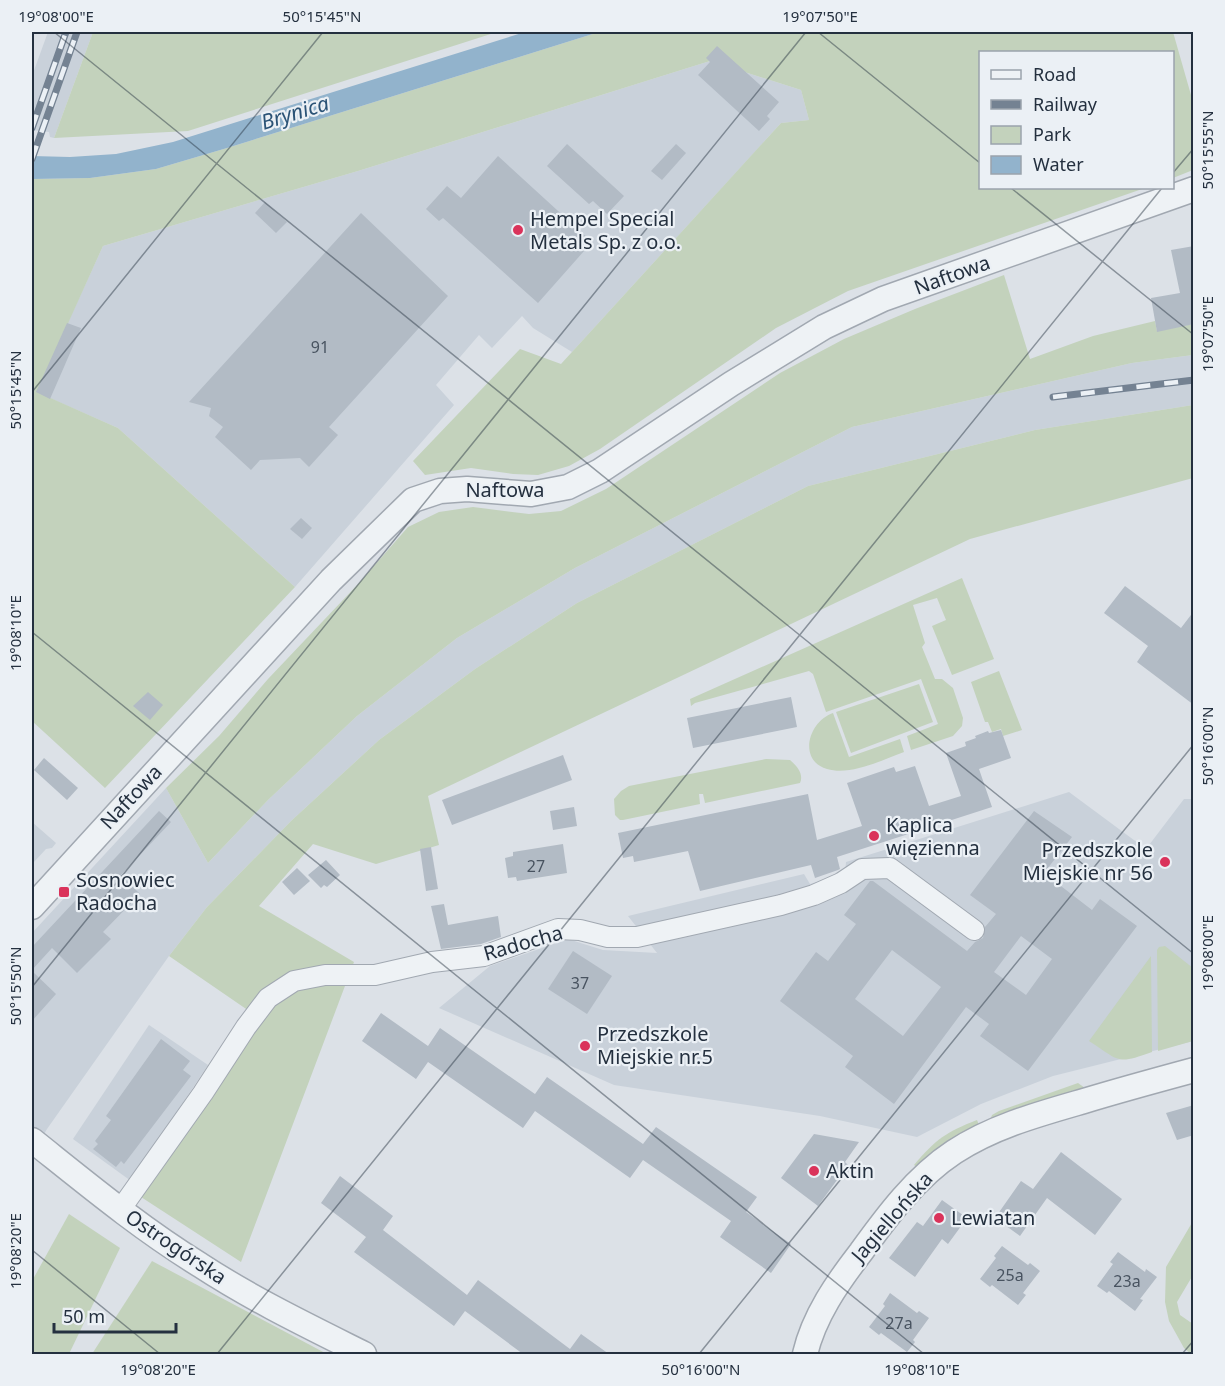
<svg xmlns="http://www.w3.org/2000/svg" width="1225" height="1386" viewBox="0 0 1225 1386" font-family="'Noto Sans',sans-serif">
<style>
.built{fill:#c9d1da}
.green{fill:#c3d2bc}
.water{fill:#92b3cc}
.building{fill:#b2bbc5;fill-rule:evenodd}
.lines{fill:none;stroke-linecap:round;stroke-linejoin:round}
.minor-casing{stroke:#a1a8b1;stroke-width:22}
.tertiary-casing{stroke:#a1a8b1;stroke-width:27}
.minor{stroke:#eef2f5;stroke-width:20}
.tertiary{stroke:#eef2f5;stroke-width:24}
.rail-casing{stroke:#748292;stroke-width:7}
.rail{stroke:#ebf0f5;stroke-width:4.5;stroke-dasharray:14;stroke-linecap:butt}
.ticks{fill:none;stroke:#24303f;stroke-width:1.5;stroke-opacity:0.45}
.poi-dot{fill:#da335b;stroke:#ebf0f5;stroke-width:2}
.labels{text-anchor:middle;stroke-width:4.5;stroke-linejoin:round;paint-order:stroke}
.number-label{font-size:16px;fill:#485360}
.poi-label{font-size:20px;fill:#24303f;stroke:#ebf0f5;text-anchor:start}
.street-label{font-size:20px;fill:#24303f;stroke:#ebf0f5}
.water-label{font-size:21px;font-style:italic;fill:#2b5376;stroke:#ebf0f5}
.neatline{fill:none;stroke:#24303f;stroke-width:2}
.ticks-label{font-size:15px;text-anchor:middle;fill:#24303f}
</style>
<rect width="100%" height="100%" fill="#dce1e7"/>
<g class="built">
<path d="M48,32h45l-39,106 -4,-1 -1,-5 -17,-2v-54z"/>
<path d="M710,61l91,29 8,30 -28,3 -209,229 -39,-24 -11,-12 -30,32 -13,-13 -43,50 18,20 -159,182 -177,-159 -82,-36 67,-146 255,-75z"/>
<path d="M1193,355v50l-158,25 -227,56 -231,117 -102,66 -96,71 -88,81 -84,86 -38,49 -122,173 -15,26v-222l134,-145 42,75 60,-63 89,-84 100,-78 118,-70 277,-141 280,-64z"/>
<path d="M1069,792l77,57 38,-50h9v242l-140,35 -72,28 -64,33 -97,-21 -206,-31 -175,-77 51,-42 78,-27 35,11 54,3 -29,-37 176,-42 6,10 35,-11 1,-11z"/>
<path d="M32,822l24,21 -4,5 -6,1 -13,14 -1,8z"/>
<path d="M149,1025l59,40 -77,116 -58,-42z"/>
</g>
<g class="green">
<path d="M93,32h404l-309,99 -134,7z"/>
<path d="M599,32h574l20,70v68l-20,8 -1,-126h-192v136h165l-297,103 -72,37 -176,121 -31,17 -31,9 -25,-1 -42,-6 -46,7 -12,-14 107,-112 41,15 220,-241 28,-3 -8,-30 -91,-29 -352,110 -255,75 -66,146 81,36 177,159 -190,201 -73,-67v-542l58,-1 66,-9 71,-21z"/>
<path d="M1004,275l26,84 63,-23 62,-15 2,10 36,-7v31l-61,8 -280,64 -277,141 -118,70 -100,78 -89,84 -60,63 -42,-75 53,-52 49,-57 92,-97 48,-55 31,-15 34,-5 56,7 32,-3 45,-22 174,-116 64,-34 71,-30z"/>
<path d="M1193,405v73l-223,61 -542,257 11,49 -63,19 -63,-20 -54,62 95,56 -113,300 -100,-65 121,-177 -93,-64 38,-49 84,-86 88,-81 96,-71 102,-66 231,-117 227,-56z"/>
<path d="M962,578l32,81 -42,16 -20,-49 14,-6 -9,-22 -24,7 12,38 -3,4 13,32h7l11,9 10,30 -1,8 -9,10 -42,14 -4,-14 31,-12 -17,-45 -95,33 -13,-38 -4,-3 -114,32 -4,3 -1,-7z"/>
<path d="M999,671l23,59 -19,6 -2,-7 -9,3 -4,-10h-3l-14,-40z"/>
<path d="M919,684l14,38 -82,31 -15,-41z"/>
<path d="M833,713l16,44 51,-18 4,13c-22,8 -53,24 -77,17 -30,-9 -18,-48 6,-56z"/>
<path d="M766,759l24,1c7,6 14,14 10,23l-95,20 -2,-9h-4l1,10 -77,16h-3l-5,-5 -1,-16 7,-8 8,-5z"/>
<path d="M1165,946l28,22v73l-35,10 -1,-101 2,-3z"/>
<path d="M1151,956l1,96c-36,13 -32,9 -63,-11z"/>
<path d="M1078,1083l7,5 -95,32 2,-5 7,-4z"/>
<path d="M977,1120l2,5 -59,44 -6,-4c22,-26 32,-33 63,-45z"/>
<path d="M69,1214l51,34 -51,106h-37v-73z"/>
<path d="M1193,1221v54l-16,27 3,13 13,9v30h-2l-7,-6 -15,-27 -4,-19 1,-35z"/>
<path d="M152,1261l175,93h-235z"/>
</g>
<path class="water" d="M525,32h74l-372,116 -71,21 -66,9 -58,1v-23l38,1 46,-3 57,-12z"/>
<g class="building">
<path d="M717,46l62,56 -12,14 3,3 -11,12 -61,-56 12,-13 -4,-4z"/>
<path d="M567,144l57,52 -17,18 -14,-13 -4,3 -42,-38z"/>
<path d="M676,144l10,9 -24,27 -11,-9z"/>
<path d="M498,156l94,86 -54,61 -95,-85 -4,3 -13,-12 21,-23 14,12z"/>
<path d="M265,202l22,20 -11,11 -21,-20z"/>
<path d="M361,213l87,83 -119,131 9,8 -29,32 -9,-9 -40,2 -9,10 -36,-33 8,-10 -14,-11 2,-8 -22,-6z"/>
<path d="M1194,246v78l-37,8 -6,-34 29,-5 -9,-43z"/>
<path d="M67,323l14,5 -31,71 -14,-7z"/>
<path d="M301,518l11,10 -10,11 -12,-10z"/>
<path d="M1125,586l56,42 13,-17v94l-57,-43 11,-16 -44,-33z"/>
<path d="M148,692l15,13 -13,15 -17,-14z"/>
<path d="M791,697l6,30 -104,21 -6,-30z"/>
<path d="M1001,730l10,28 -32,11 13,38 -155,50 3,12 -2,1 -23,8 -4,-13 -111,26 -12,-40 -54,11 -1,-6 -10,2 -5,-25 190,-39 9,46 45,-14 -15,-43 47,-16 2,5 19,-6 14,40 32,-10 -15,-43 20,-7 -1,-4 11,-4 -1,-2 13,-5 1,2z"/>
<path d="M563,755l9,25 -120,45 -10,-25z"/>
<path d="M44,758l34,30 -11,12 -33,-30z"/>
<path d="M574,807l3,19 -24,4 -3,-19z"/>
<path d="M159,811l12,11 -50,53 19,19 -37,38 8,7 -34,34 -25,-25 -20,22v-23z"/>
<path d="M1034,811l38,26 -28,36 48,37 8,-11 37,27 -109,145 -48,-35 9,-12 -23,-17 -72,97 -49,-37 8,-11 -73,-55 36,-49 12,9 28,-37 -12,-9 26,-34h3l94,70 8,-9 8,-4 2,-11 11,-13 -26,-19zM1021,936l31,23 -26,36 -32,-23zM892,950l49,37 -38,49 -48,-37z"/>
<path d="M563,844l4,29 -50,8 -1,-4 -8,1 -3,-20 8,-2v-4z"/>
<path d="M431,847l7,42 -12,2 -6,-42z"/>
<path d="M326,860l14,15 -13,12 -3,-2 -3,3 -13,-13z"/>
<path d="M297,868l13,13 -16,14 -12,-13z"/>
<path d="M444,904l4,21 50,-9 3,21 -20,7 -40,5 -10,-43z"/>
<path d="M573,951l39,25 -25,38 -39,-25z"/>
<path d="M32,971l24,23 -24,27z"/>
<path d="M381,1013l47,33 12,-18 95,66 12,-17 96,67 13,-17 101,70 -11,15 45,32 -20,29 -51,-36 11,-16 -88,-61 -13,18 -95,-67 -12,17 -95,-66 -12,17 -54,-38z"/>
<path d="M161,1039l29,22 -7,9 8,6 -67,88 -3,-3 -5,6 -23,-18 5,-5 -3,-3 16,-21 -5,-4z"/>
<path d="M1194,1105v30l-17,5 -11,-27z"/>
<path d="M814,1134l45,8 -14,20 3,3 -30,41 -37,-28z"/>
<path d="M1061,1152l61,47 -27,36 -48,-37 -27,38 -25,-18 26,-37 12,8z"/>
<path d="M340,1176l53,40 -10,14 84,65 11,-15 92,69 11,-15 28,20h-86l-58,-43 -11,15 -100,-74 12,-15 -45,-34z"/>
<path d="M942,1200l25,18 -19,26 -6,-5 -27,38 -26,-19 28,-36 6,4z"/>
<path d="M1002,1246l26,19 2,-2 10,8 -17,22 3,2 -8,10 -26,-20 -2,2 -10,-8 16,-21 -2,-2z"/>
<path d="M1118,1252l27,20 1,-3 11,8 -17,22 3,1 -8,11 -26,-20 -2,2 -10,-7 16,-22 -3,-2z"/>
<path d="M890,1293l27,20 2,-2 10,7 -16,22 2,2 -8,10 -26,-19 -2,2 -10,-8 16,-21 -2,-2z"/>
</g>
<g class="lines">
<g class="minor-casing">
<path id="minor" d="M120,1210l83,-117 43,-66 22,-29 26,-17 31,-6h50l57,-13 52,-6 74,-27 22,1 28,7h29l144,-32 33,-10 27,-12 21,-14 28,-1 84,62"/>
</g>
<g class="tertiary-casing">
<g id="tertiary">
<path d="M32,907l299,-327 82,-80 27,-9 27,-2 64,5 37,-7 32,-16 131,-87 93,-57 59,-28 311,-110"/>
<path d="M32,1140c54,43 108,88 168,125 52,34 108,61 164,89"/>
<path d="M805,1354c9,-38 32,-71 56,-102 26,-36 55,-75 93,-100 40,-26 85,-38 130,-51 36,-11 73,-21 110,-31"/>
</g>
</g>
<use href="#minor" class="minor"/>
<use href="#tertiary" class="tertiary"/>
<g class="rail-casing">
<g id="rail">
<path d="M32,128l34,-96"/>
<path d="M32,159l45,-127"/>
<path d="M1053,397l141,-17"/>
</g>
</g>
<use href="#rail" class="rail"/>
</g>
<path class="ticks" d="M54,32l1140,922M818,32l162,131M1172,174l22,-26M1011,188l183,147M32,392l291,-360M32,632l892,722M32,987l774,-955M32,1250l128,104M217,1354l945,-1166M699,1354l495,-610M1182,1354l12,-14"/>
<g class="poi-dot">
<circle cx="518" cy="230" r="6"/>
<circle cx="874" cy="836" r="6"/>
<circle cx="1165" cy="862" r="6"/>
<rect x="58" y="886" width="12" height="12" rx="3"/>
<circle cx="585" cy="1046" r="6"/>
<circle cx="814" cy="1171" r="6"/>
<circle cx="939" cy="1218" r="6"/>
</g>
<g class="labels">
<g class="number-label">
<text x="320" y="353">91</text>
<text x="536" y="872">27</text>
<text x="580" y="989">37</text>
<text x="1010" y="1281">25a</text>
<text x="1127" y="1287">23a</text>
<text x="899" y="1329">27a</text>
</g>
<g class="poi-label">
<text x="530" y="226">Hempel Special<tspan x="530" dy="23">Metals Sp. z o.o.</tspan></text>
<text x="886" y="832">Kaplica<tspan x="886" dy="23">więzienna</tspan></text>
<text x="1153" y="857" text-anchor="end">Przedszkole<tspan x="1153" dy="23">Miejskie nr 56</tspan></text>
<text x="76" y="887">Sosnowiec<tspan x="76" dy="23">Radocha</tspan></text>
<text x="597" y="1041">Przedszkole<tspan x="597" dy="23">Miejskie nr.5</tspan></text>
<text x="826" y="1178">Aktin</text>
<text x="951" y="1225">Lewiatan</text>
</g>
<g class="street-label">
<text transform="translate(952 275) rotate(-20)" y="7">Naftowa</text>
<text x="505" y="497">Naftowa</text>
<text transform="translate(131 797) rotate(-47)" y="7">Naftowa</text>
<text transform="translate(523 943) rotate(-16)" y="7">Radocha</text>
<text transform="translate(892 1217) rotate(-49)" y="7">Jagiellońska</text>
<text transform="translate(176 1247) rotate(34)" y="7">Ostrogórska</text>
</g>
<g class="water-label">
<text transform="translate(295 113) rotate(-17)" y="7">Brynica</text>
</g>
</g>
<rect width="1225" height="1386" fill="none" stroke="#ebf0f5" stroke-width="66"/>
<rect x="979" y="51" width="195" height="138" fill="#ebf0f5" stroke="#9ba3ac" stroke-width="1.5"/>
<rect x="991" y="70" width="30" height="9" fill="#eef2f5" stroke="#9ba3ac" stroke-width="1.5"/>
<text x="1033" y="81" font-size="18" fill="#24303f">Road</text>
<rect x="991" y="100" width="30" height="9" fill="#748292" stroke="#9ba3ac" stroke-width="1.5"/>
<text x="1033" y="111" font-size="18" fill="#24303f">Railway</text>
<rect x="991" y="126" width="30" height="18" fill="#c3d2bc" stroke="#9ba3ac" stroke-width="1.5"/>
<text x="1033" y="141" font-size="18" fill="#24303f">Park</text>
<rect x="991" y="156" width="30" height="18" fill="#92b3cc" stroke="#9ba3ac" stroke-width="1.5"/>
<text x="1033" y="171" font-size="18" fill="#24303f">Water</text>
<path d="M54 1323v9h122v-9" fill="none" stroke="#24303f" stroke-width="3"/>
<text x="63" y="1323" font-size="18" fill="#24303f" stroke="#ebf0f5" stroke-width="4.5" paint-order="stroke">50 m</text>
<rect x="33" y="33" width="1159" height="1320" class="neatline"/>
<g class="ticks-label">
<text x="56" y="22">19°08'00"E</text>
<text x="322" y="22">50°15'45"N</text>
<text x="820" y="22">19°07'50"E</text>
<text transform="translate(1208 150) rotate(-90)" y="5">50°15'55"N</text>
<text transform="translate(1208 334) rotate(-90)" y="5">19°07'50"E</text>
<text transform="translate(16 390) rotate(-90)" y="5">50°15'45"N</text>
<text transform="translate(16 633) rotate(-90)" y="5">19°08'10"E</text>
<text transform="translate(1208 746) rotate(-90)" y="5">50°16'00"N</text>
<text transform="translate(1208 953) rotate(-90)" y="5">19°08'00"E</text>
<text transform="translate(16 986) rotate(-90)" y="5">50°15'50"N</text>
<text transform="translate(16 1251) rotate(-90)" y="5">19°08'20"E</text>
<text x="158" y="1375">19°08'20"E</text>
<text x="701" y="1375">50°16'00"N</text>
<text x="922" y="1375">19°08'10"E</text>
</g>
</svg>
